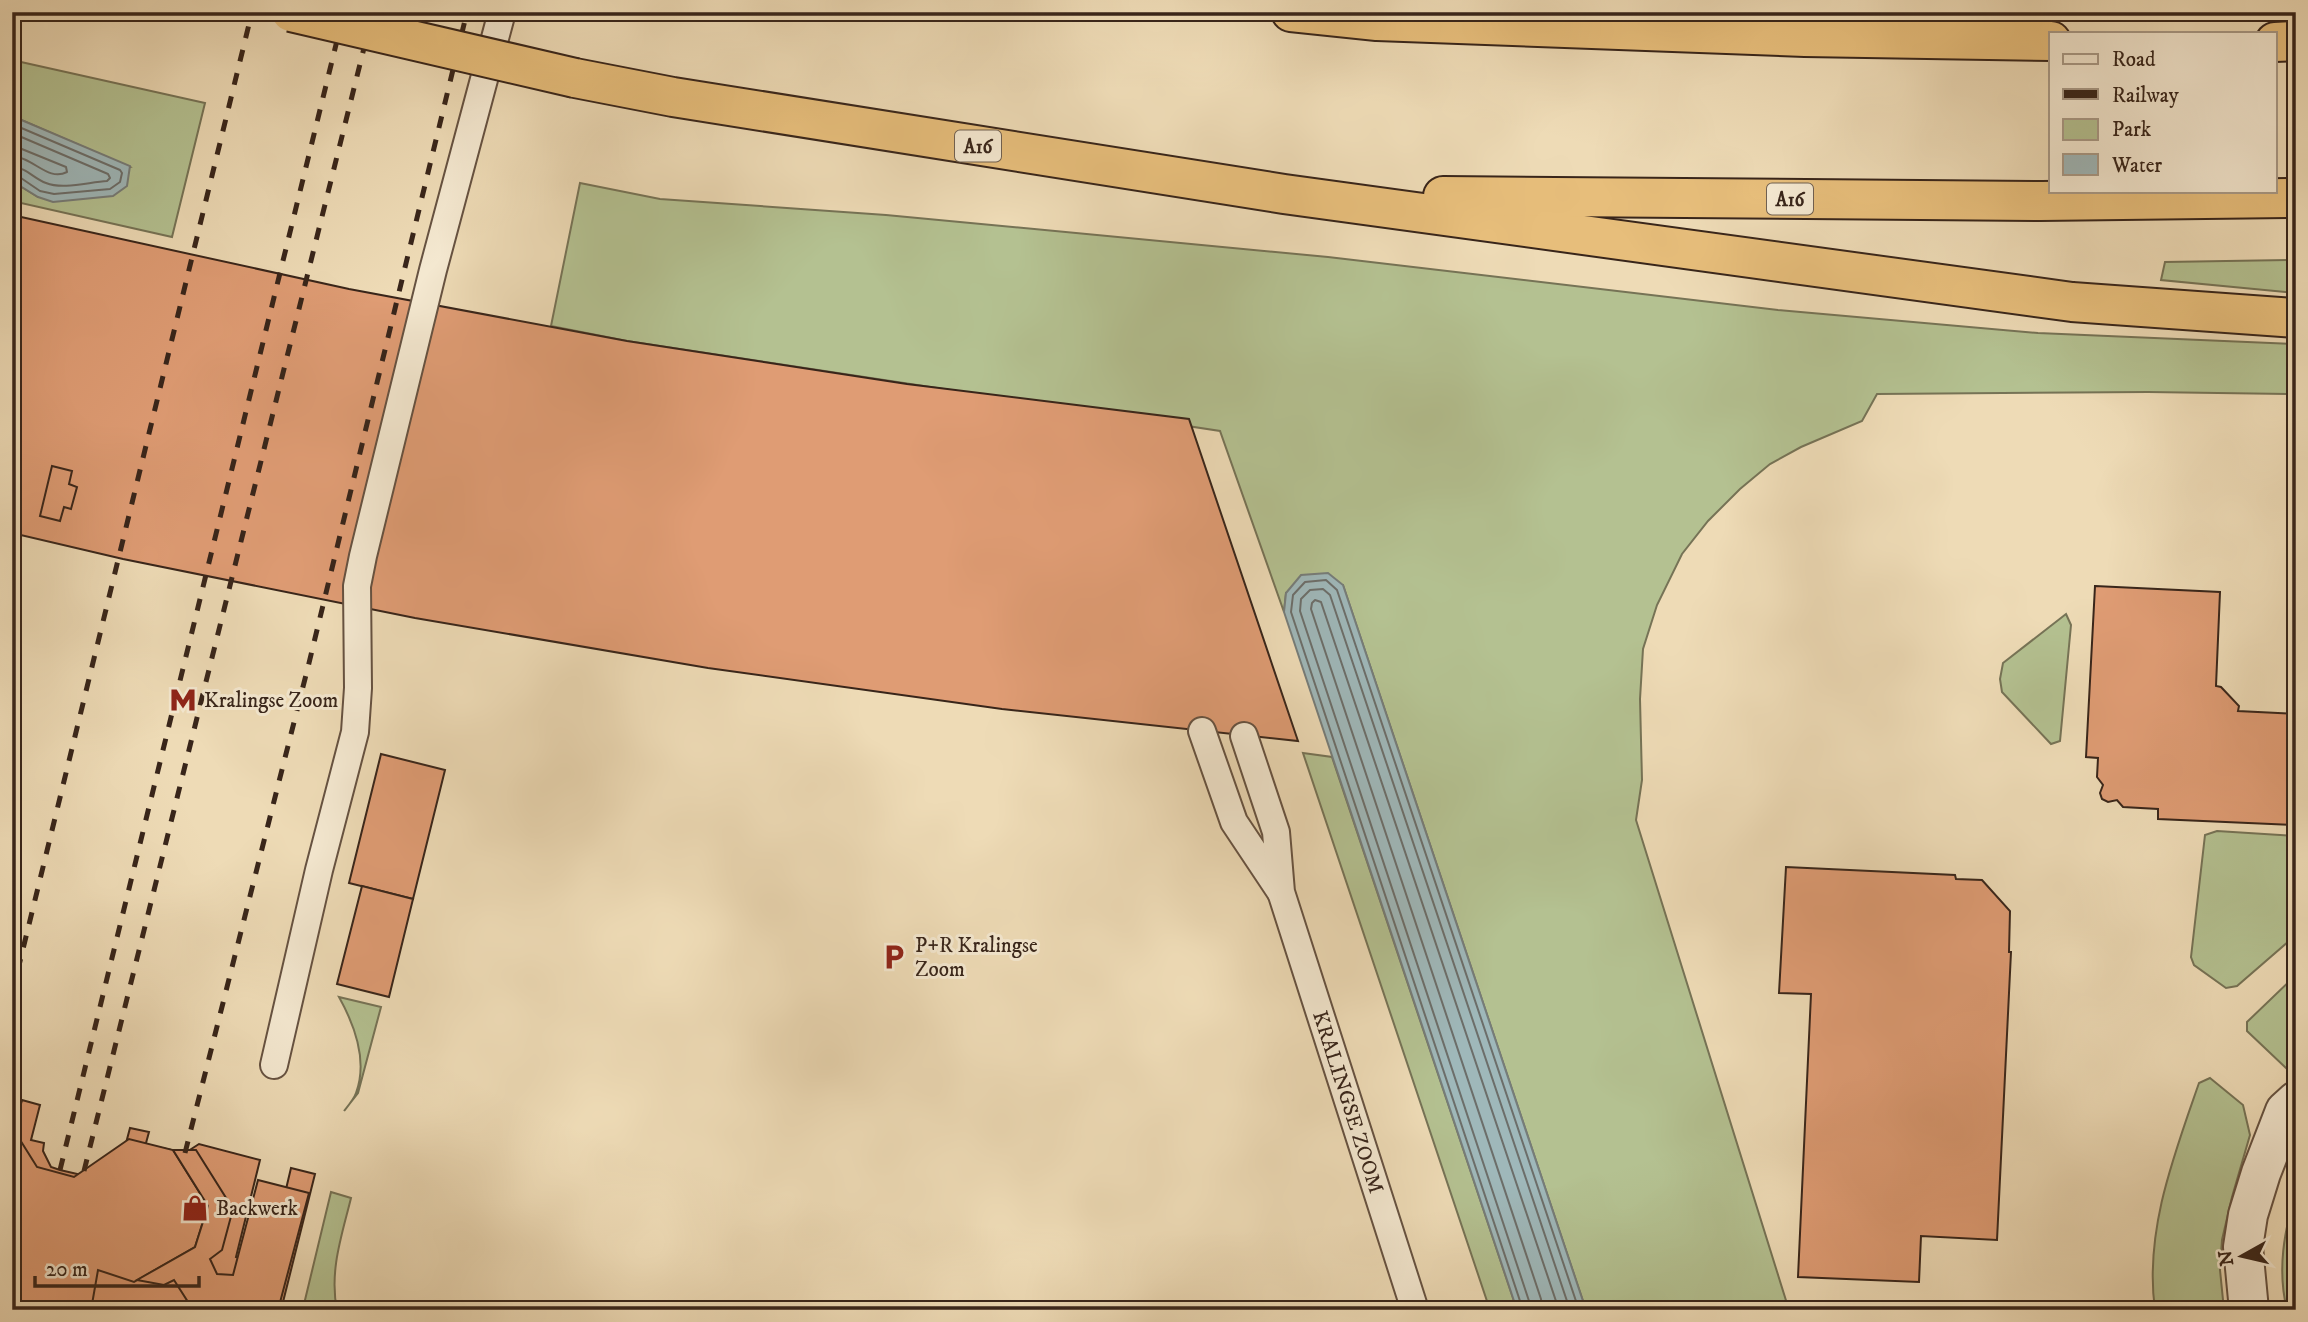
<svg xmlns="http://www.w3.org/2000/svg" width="2308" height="1322" viewBox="0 0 2308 1322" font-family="'IM FELL DW Pica',serif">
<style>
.green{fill:#b4c191;stroke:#767356;stroke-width:2}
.water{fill:#9fb8ba;stroke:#767d7a;stroke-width:2}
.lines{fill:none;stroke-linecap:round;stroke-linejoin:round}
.shore{stroke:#6c6e6a;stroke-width:2}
.building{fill:#df9c74;stroke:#38251a;stroke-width:2}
.lane-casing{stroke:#665241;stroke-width:30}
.street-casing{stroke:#665241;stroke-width:42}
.highway-casing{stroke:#38251a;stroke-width:42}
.lane{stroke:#f4e8d0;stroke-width:26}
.street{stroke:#f4e8d0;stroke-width:38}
.highway{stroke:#e7be7b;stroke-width:38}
.rail{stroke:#38251a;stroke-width:5;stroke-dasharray:12 12;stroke-linecap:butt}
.highway-bridge-casing{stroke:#38251a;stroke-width:42;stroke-linecap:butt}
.highway-bridge{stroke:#e7be7b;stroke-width:38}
.labels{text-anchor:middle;stroke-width:6;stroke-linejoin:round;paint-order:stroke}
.shield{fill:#f4e8d0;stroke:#706051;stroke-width:2}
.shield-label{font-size:19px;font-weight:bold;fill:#38251a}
.poi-label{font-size:21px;fill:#38251a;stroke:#f4e8d0;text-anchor:start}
.street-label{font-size:21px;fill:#38251a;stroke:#f4e8d0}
</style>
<rect width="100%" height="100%" fill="#eedbb6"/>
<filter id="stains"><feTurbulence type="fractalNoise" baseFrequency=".00286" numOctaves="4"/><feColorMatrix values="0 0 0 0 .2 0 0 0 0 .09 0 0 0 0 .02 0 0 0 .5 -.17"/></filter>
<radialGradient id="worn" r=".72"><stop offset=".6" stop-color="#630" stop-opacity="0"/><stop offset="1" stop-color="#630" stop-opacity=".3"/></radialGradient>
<g class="green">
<path d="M12,60l193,43 -33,134 -160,-36v-20l26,16 92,-30 -118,-51z"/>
<path d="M580,183l80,16 226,16 442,42 450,53 260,23 258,11v50l-148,-2 -271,2 -15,27 -61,26 -31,17 -30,25 -32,32 -26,33 -25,51 -14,44 -3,50 2,81 -6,40 153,490h-203l-243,-725 -57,8 -2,19 -64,-181 -593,-90 -76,-15z"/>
<path d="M2296,260v33l-135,-13 4,-18z"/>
<path d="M2066,614l5,11 -11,116 -9,3 -49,-52 -2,-13 3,-16z"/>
<path d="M1303,753l29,4 185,553h-27z"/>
<path d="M2217,831l79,5v99l-59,51 -11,2 -32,-23 -3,-8 14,-122z"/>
<path d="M2296,975v93l-9,1 -40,-38v-9z"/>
<path d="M339,997l42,10 -23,86 -14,18c4,-5 10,-12 12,-18 12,-32 -2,-69 -17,-96z"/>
<path d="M2210,1078l33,27 7,30 -18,62 -10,43 -2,30 4,40h-69c-11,-78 19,-155 44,-227z"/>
<path d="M331,1192l20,6c-9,37 -22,73 -14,112h-29l-3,-10z"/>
<path d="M2296,1192v118h-9c-10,-40 -3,-79 9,-118z"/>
</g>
<g class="water">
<path d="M12,116l118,50 -3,20 -14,10 -60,6 -15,-5 -26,-16z"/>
<path d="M1328,573l15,12 243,725h-69l-233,-698 2,-19 15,-18z"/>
</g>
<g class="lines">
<g class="shore">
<path d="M12,124l108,46 2,3 -2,9 -10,7 -56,5 -14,-3 -22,-15 -6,-1"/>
<path d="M12,133l96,41 2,4 -3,3c-18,1 -44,9 -61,2 -12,-4 -20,-16 -34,-16"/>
<path d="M12,145l54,22 1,5c-19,10 -34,-15 -55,-16"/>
<path d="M1523,1310l-232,-698 2,-17 12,-13 21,-2 11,10 242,720"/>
<path d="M1532,1310l-232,-699 1,-12 9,-9 13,-1 7,6 240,715"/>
<path d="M1542,1310l-1,-11 -230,-690 1,-6 3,-3 6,2 238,708"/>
</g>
</g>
<g class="building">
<path d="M12,215l337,74 278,52 280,43 282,35 109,322 -296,-32 -294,-41 -293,-50 -292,-59 -111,-26z"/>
<path d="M52,466l20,5 -3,13 8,3 -6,22 -7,-2 -4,14 -20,-5z"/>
<path d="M2095,586l125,6 -4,94 5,1 18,19 -1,5 58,3v111l-138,-6v-10l-35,-2 -6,-7 -9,2 -6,-3 -2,-6 3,-8 -6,-8 1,-19 -12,-1z"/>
<path d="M381,754l64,16 -32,129 -64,-16z"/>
<path d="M1786,867l169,8 1,4 26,1 28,31 -1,41h2l-14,288 -76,-4 -2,46 -121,-5 13,-283 -32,-1z"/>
<path d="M362,886l51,13 -24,98 -52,-13z"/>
<path d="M22,1100l18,5 -9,35 13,3 -1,8 8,16 9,3 30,7 16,-10 2,-8 13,3 9,-34 19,4 -6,22 17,4 2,-10 23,5 14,-9 61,16 -24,97 32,8 23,-97 24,6 -34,136h-269v-188l4,1z"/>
<path d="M12,1127l25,40 37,10 55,-38 44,11 35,56 -13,41 -61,35 -36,-12 -7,40h-79z"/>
<path d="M173,1150h23l37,59 -11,41 -12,9 7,15 16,1 25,-95 51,13 -31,117h-65l-23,-5 -16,-25 -10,5 -27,-5 58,-33 13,-41z"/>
</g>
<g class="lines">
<g class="lane-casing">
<g id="lane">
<path d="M1202,731l32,91 46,69"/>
<path id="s1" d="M1244,736l32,96 5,60 134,418"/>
<path d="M274,1065l45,-195 36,-138 3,-44 -1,-102 6,-30 70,-286 69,-258"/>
</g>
</g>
<g class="street-casing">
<path id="street" d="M2249,1310l-6,-63 5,-32 13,-42 24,-62 11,-10"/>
</g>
<g class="highway-casing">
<g id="highway">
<path d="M1291,12l86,9 428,16 246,4"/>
<path d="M2275,42l21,-1"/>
<path d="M575,78l98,19 611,97 788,108 224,16"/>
<path d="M1443,196l598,5 255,-3"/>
</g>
</g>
<use href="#lane" class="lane"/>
<use href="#street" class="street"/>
<use href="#highway" class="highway"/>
<g class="rail">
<path d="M12,994l240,-982"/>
<path d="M185,1153l124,-490 158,-651"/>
<path d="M60,1170l284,-1158"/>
<path d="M84,1171l289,-1159"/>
</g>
<g class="highway-bridge-casing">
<path id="highway-bridge" d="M291,12l284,66"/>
</g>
<use href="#highway-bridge" class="highway-bridge"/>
</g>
<defs>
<g id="metro-bare" transform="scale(2.1)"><path d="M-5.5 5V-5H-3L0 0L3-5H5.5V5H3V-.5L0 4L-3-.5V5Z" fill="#8f2418" stroke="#f4e8d0" stroke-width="2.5" paint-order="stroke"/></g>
<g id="parking-bare" transform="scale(2.1)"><path d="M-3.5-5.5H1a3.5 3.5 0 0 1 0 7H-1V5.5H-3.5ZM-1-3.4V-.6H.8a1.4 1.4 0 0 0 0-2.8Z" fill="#8f2418" stroke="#f4e8d0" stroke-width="2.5" paint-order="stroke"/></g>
<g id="shop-bare" transform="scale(2.1)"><path d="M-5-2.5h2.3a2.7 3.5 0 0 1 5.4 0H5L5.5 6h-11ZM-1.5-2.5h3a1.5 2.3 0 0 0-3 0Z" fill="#8f2418" stroke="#f4e8d0" stroke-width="2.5" paint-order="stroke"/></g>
</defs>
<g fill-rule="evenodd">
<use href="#metro-bare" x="183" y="700"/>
<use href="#parking-bare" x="894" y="957"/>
<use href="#shop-bare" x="195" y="1208"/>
</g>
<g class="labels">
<g class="shield">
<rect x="955" y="130.5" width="46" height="31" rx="5"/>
<rect x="1767" y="183.5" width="46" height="31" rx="5"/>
</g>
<g class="shield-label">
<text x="978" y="153">A16</text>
<text x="1790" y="206">A16</text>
</g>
<g class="poi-label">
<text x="204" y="707">Kralingse Zoom</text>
<text x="915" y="952">P+R Kralingse<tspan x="915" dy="24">Zoom</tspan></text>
<text x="216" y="1215">Backwerk</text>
</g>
<g class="street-label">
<text dy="7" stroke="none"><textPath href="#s1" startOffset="382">KRALINGSE ZOOM</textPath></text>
</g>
</g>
<rect width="2308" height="1322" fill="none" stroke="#eedbb6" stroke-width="42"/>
<rect x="14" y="14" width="2280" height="1294" fill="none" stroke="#38251a" stroke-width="3.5"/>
<rect x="21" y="21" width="2266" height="1280" fill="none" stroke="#38251a" stroke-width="2"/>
<rect x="2049" y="32" width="228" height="161" fill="#f4e8d0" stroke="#a99a87" stroke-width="2"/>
<rect x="2063" y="54" width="35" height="10" fill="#f4e8d0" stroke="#a99a87" stroke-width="2"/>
<text x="2112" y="66" font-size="21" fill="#38251a">Road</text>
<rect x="2063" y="89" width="35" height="10" fill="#38251a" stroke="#a99a87" stroke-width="2"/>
<text x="2112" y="102" font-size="21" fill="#38251a">Railway</text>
<rect x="2063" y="119" width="35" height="21" fill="#b4c191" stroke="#a99a87" stroke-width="2"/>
<text x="2112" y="136" font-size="21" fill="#38251a">Park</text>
<rect x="2063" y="154" width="35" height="21" fill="#9fb8ba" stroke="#a99a87" stroke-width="2"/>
<text x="2112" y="172" font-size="21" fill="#38251a">Water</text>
<g transform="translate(2242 1256) rotate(262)" stroke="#f4e8d0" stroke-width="5" paint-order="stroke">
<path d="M0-5L12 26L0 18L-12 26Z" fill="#38251a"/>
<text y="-10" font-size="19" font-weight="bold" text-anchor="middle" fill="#38251a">N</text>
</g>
<path d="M35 1276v10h164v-10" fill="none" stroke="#38251a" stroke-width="3.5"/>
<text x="46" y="1276" font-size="21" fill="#38251a" stroke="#f4e8d0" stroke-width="5" paint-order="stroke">20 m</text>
<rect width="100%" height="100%" filter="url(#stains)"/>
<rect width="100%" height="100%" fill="url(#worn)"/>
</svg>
